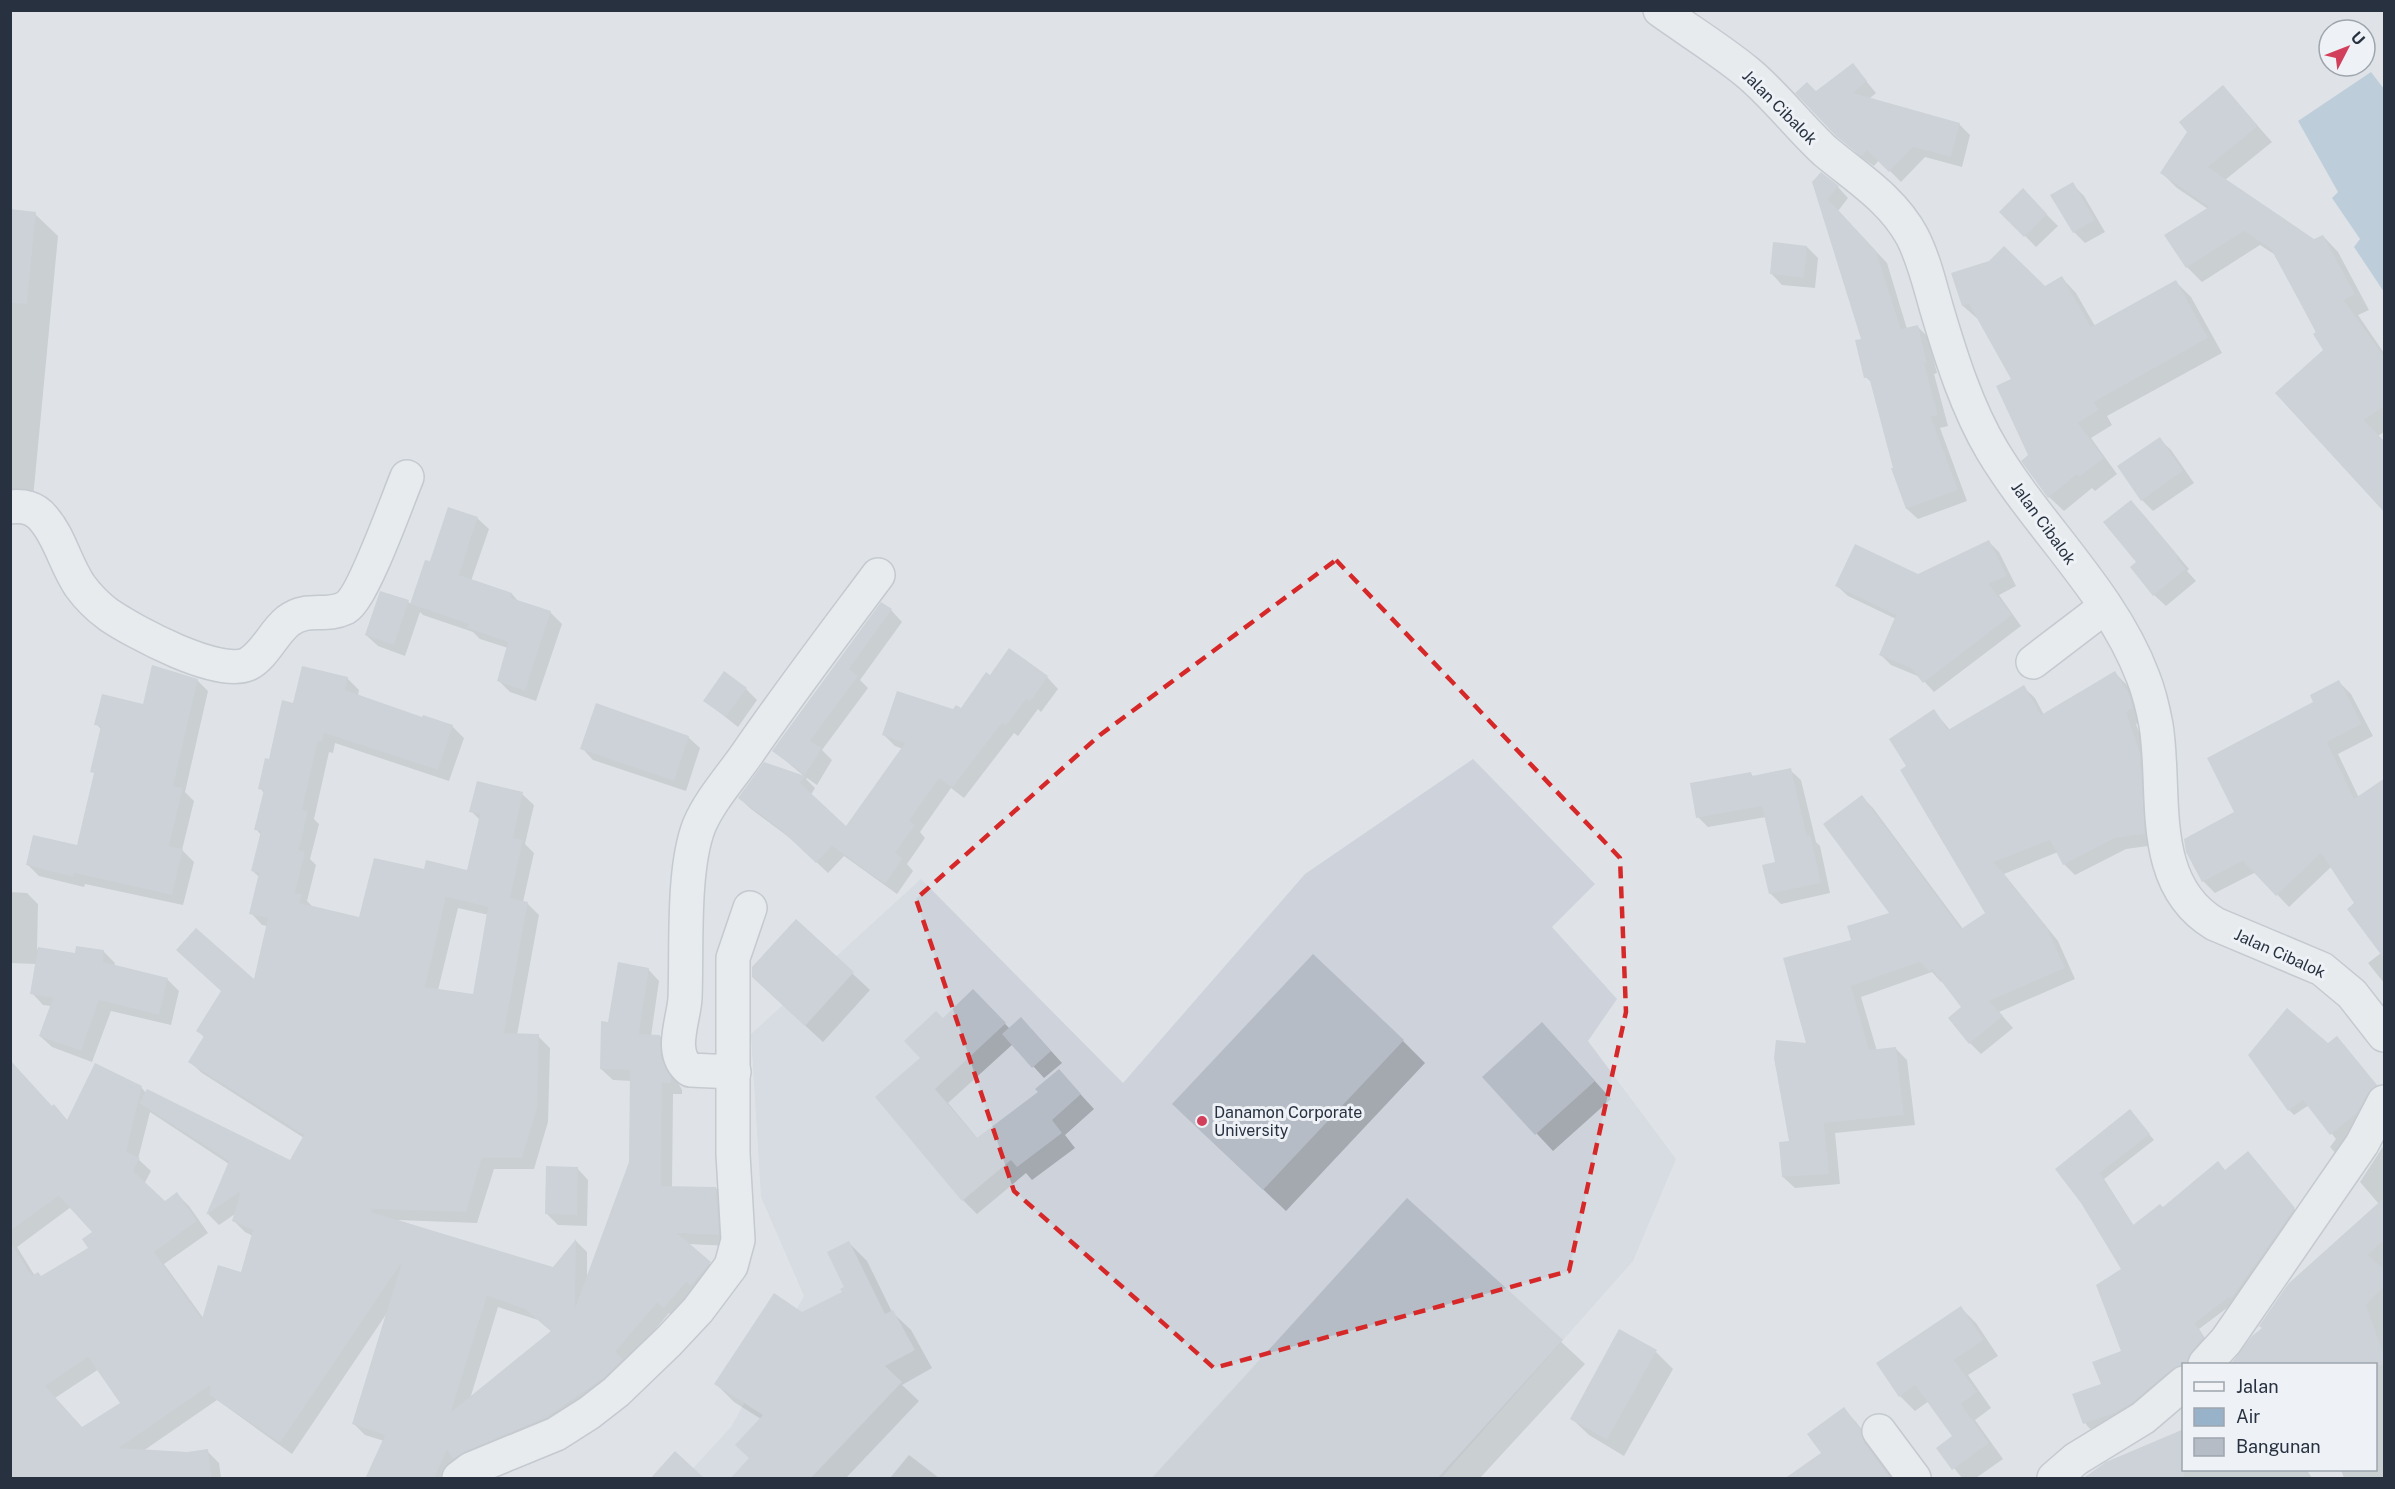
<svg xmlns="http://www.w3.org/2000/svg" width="2395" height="1489" viewBox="0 0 2395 1489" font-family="'Public Sans',sans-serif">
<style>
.built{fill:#cdd2db}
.water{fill:#98b2ca}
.shadow{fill:#0003;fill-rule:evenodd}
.building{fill:#b6bcc5;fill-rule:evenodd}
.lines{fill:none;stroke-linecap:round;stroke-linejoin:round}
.street-casing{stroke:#a4aab2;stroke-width:36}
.street{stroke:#f1f3f7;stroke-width:33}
.marked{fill:none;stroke:#d62828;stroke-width:4.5;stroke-dasharray:12 8;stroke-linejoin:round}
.poi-dot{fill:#d23f5b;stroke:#eef2f6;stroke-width:2}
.labels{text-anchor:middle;stroke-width:6;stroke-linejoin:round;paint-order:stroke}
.street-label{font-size:16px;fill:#273140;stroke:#eef2f6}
.poi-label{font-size:16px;fill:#273140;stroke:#eef2f6;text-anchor:start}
</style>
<rect width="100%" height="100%" fill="#dfe3e8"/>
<path class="built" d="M1473,759l122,125 -43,43 65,72 -29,42 88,118 -43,102 -192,217h-757l47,-51 73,-131 -43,-99 -10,-163 170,-155 202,204 182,-209z"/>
<path class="water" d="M2371,72l13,17v203l-30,-45 6,-8 -28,-41 6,-6 -40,-71z"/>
<g class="shadow">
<path d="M1853,65l23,28 -7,6 90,25 11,11 -8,32 -37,-10 -24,25 -22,-22 -5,6 -13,-9 -63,-64h18z"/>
<path d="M2223,87l49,55 -47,38 89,61 9,-5 15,16 31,58 -11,5 26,38v79l-6,4 6,75 -59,-161 -48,-94 -17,-11 -58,37 -15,-15 21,-58 -31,-21 -15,-15z"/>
<path d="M1814,182l24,5 10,11 -10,13 49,52 20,66 11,-2 10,10 9,36 -3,1 14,52 -8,2 27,73 -49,18 -11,-10 -34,-125 -7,-7 -3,-37z"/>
<path d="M2072,184l12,12 21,36 -20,11 -11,-11z"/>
<path d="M2023,191l35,35 -22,21 -34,-35z"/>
<path d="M10,211l25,3 23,22 -26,273 -22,-2z"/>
<path d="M1807,247l11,11 -3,30 -33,-3 -11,-12z"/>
<path d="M1953,274l91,14 18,-10 14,15 19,33 81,-44 15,15 31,56 -115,63 5,9 -21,13 26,36 -22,17 -3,-3 -28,23 -15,-14 -26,-36 7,-5 -16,-76 -35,-60 -16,-14z"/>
<path d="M2159,439l12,11 23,33 -41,28 -11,-11z"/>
<path d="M2142,513l47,56 -2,2 9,10 -30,25 -12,-11 -16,-33z"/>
<path d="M477,518l12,11 -18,52 41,13 7,8 31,10 12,12 -26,77 -26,-9 -12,-12 10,-32 -28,-9 -7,-7 -50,-17 -3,-3 -15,44 -27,-10 -12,-11 42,-33 3,2 20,-41z"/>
<path d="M1989,542l10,10 17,34 -17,9 22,31 -87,66 -14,-15 -29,-12 -10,-10 15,-36 -48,-23 -11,-10 82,-10z"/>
<path d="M891,610l11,12 -42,58 8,8 -46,62 10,10 -15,25 -10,-7 -1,1 9,9 -4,7 35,33 57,-79 -8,-3 -11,-11 77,-25 29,-33h57l11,12 -17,23 -3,-3 -20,27 -4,-3 -50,65 -13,-10 -31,44 5,6 -18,26 6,7 -16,23 -53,-38 -16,17 -34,-32 -43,-32 -12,-11 26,-35 40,14 -31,-26z"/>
<path d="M2115,673l11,11 14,23 4,13 -8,4 15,41 4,80 -29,4 -51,26 -11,-11 -6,-12 -54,22 54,67 17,38 -76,33 14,16 -32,26 -11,-11 -7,-36 -20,-27 -2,2 -9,-10 -71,25 16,54 19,-2 11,11 8,65 -80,8 5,51 -45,4 -12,-11 25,-132 45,-104 39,-27 -30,-117 11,11 90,121 24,-16 -79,-147 26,-55 16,19 73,-43 12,11 9,17z"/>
<path d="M347,678l12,12 -1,6 65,23 29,7 12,12 -15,43 -114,-38 -2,10 -4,-1 -15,67 5,5 -9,35 6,6 -9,36 7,7 46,11 65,-48 44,1 11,-52 -9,-9 51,-17 12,11 -9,39 9,9 -11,49 4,1 12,12 -22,120 21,1 12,12 -2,74 -14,47h-40l-17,54 -80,-3 156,49 23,-28 11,11v27l43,-117 2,-81 -19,-1 -12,-11 9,-46 38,-54 11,12 -8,55h9l11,12 1,23 10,19v4h-9l-1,93 44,1 11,12 3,46 -42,-2 33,30 -45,45 -7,-6 -43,51 7,8 -183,106h-83l17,-37 -19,-6 -12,-12 34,-110 -95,141 -75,-54 -74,51 44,3 20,-3 12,12 2,15h-211v-392l42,21 2,-1 14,15 73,-34 5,6 144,69 14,-24 -102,-65 -12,-11 15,-24 -7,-7 56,-49 13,-56 -5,-1 -11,-12 8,-36 -6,-6 8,-36 -5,-6 8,-36 -4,-5 10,-27 25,-56zM458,908l31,7 -15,80 -36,-5zM150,1112l79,52 -21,50 11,11 16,-11 -2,6 12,12 8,4 -11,38 -38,45 -40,-55 44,-31 -19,-27 -12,-12 -12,9 -21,-19 7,-13 -13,-12zM71,1207l23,26 -4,15 -48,29 -7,-1 -18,-29zM498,1307l40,13 14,12 -82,67zM99,1369l23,35 -39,25 -28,-31z"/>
<path d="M197,680l11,11 -23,101 9,9 -12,49 12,12 -11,43 -98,-21 -1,3 -45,-11 -11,-11 50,-18 17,-73 -3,-3 10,-41 -6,-6 48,-18z"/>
<path d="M2339,682l12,12 22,42 -35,18 21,44 25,-14v199l-16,-20 13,-10 -25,-49 -24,-38 -43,41 -33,-35 -41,21 -12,-12 33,-68 80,-110z"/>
<path d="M746,689l11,11 -19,27 -33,-26z"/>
<path d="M688,737l12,11 -14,43 -93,-31 -11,-12z"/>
<path d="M1790,770l11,10 15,62 4,4 10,47 -49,11 -11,-11 7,-30 -11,-46 -58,10 -10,-10 53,-43 3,3z"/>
<path d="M10,892l17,1 11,11 -1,45 39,6 28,-3 11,11 -1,3 54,14 11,11 -8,34 -60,-14 -19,51 -40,-15 -12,-11 11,-30 -8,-1 -11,-12 5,-29 -27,-1z"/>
<path d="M796,921l74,69 -47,52 -52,-48z"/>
<path d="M973,991l37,38 22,1 30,33 -18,15 -31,-34 -65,59 30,36 94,-54 22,24 -29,26 10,13 -43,32 -6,-7 -49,41 -14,-14 -40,-141 20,-39z"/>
<path d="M1403,1041l22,22 -139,148 -90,-85z"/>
<path d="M1559,1041l52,58 -58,52 -69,-74z"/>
<path d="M2342,1043l39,48 -42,66 -9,-10 6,-8 -27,-34 -15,10 -5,-5 39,-65z"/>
<path d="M2135,1117l19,23 -50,39 30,47 91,-55 28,-13 46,57 -64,87 -36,27 9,14 -15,21h-9v7l-64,47 -30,11 -5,-6 -11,-28 29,-10 20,-33v-82l-40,-68 -26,-33z"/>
<path d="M2384,1145v333h-40l-3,-8h35v-106l-112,-35 115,-125 -19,-22z"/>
<path d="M577,1168l11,12 -1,46 -29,-1 -12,-12z"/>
<path d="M1408,1200l177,164 -105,114h-327z"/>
<path d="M849,1243l18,18 25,51 19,18 21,38 -30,17 17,16 -73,77h-114l19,-20 10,-39 -27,-17 -18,-18 86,-70 42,-21z"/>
<path d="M1961,1308l15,15 22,33 -30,19 23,33 -16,12 28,39 -27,19h-14l-24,-30 16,-12 -25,-35 -14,10 -15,-15z"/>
<path d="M1656,1352l17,17 -49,87 -35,-21 -18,-17z"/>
<path d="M1844,1409l12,13 17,22 3,12 17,22h-106l36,-25z"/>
<path d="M909,1455l30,23h-49z"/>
<path d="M2184,1470h123l5,8h-227z"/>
</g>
<g class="building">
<path d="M1853,63l14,18 -14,12 107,30 -9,34 -38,-10 -24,25 -22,-22 -5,7 -25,-20 -42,-44 12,-11 9,9z"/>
<path d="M2223,85l35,41 -50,41 106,72 9,-4 32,59 -11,6 41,58v48l-21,14 21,22v71l-110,-120 48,-43 -10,-16 3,-2 -45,-83 -27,-18 -58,37 -22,-33 45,-28 -49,-34 27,-41 -8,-10z"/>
<path d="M1821,172l18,14 -11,13 48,52 25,78 17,-4 9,38h-3l14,52 -7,2 27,73 -52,19 -15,-41h2l-24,-91 -5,1 -9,-38 6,-1 -49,-157z"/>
<path d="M2073,182l22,38 -22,13 -23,-38z"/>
<path d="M2023,188l24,26 -23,23 -25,-25z"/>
<path d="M10,209l26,3 -9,92 -17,-1z"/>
<path d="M1773,242l34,4 -3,32 -34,-4z"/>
<path d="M2004,246l41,40 17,-10 29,51 85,-47 32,58 -114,64 5,8 -21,13 26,35 -25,19 -2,-3 -29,24 -27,-37 7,-6 -32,-69 15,-7 -42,-75 -7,2 -11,-33 38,-12z"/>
<path d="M2160,437l23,34 -42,30 -24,-35z"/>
<path d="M2131,500l48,57 -2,1 9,11 -33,27 -23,-29 6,-5 -33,-40z"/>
<path d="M448,507l30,10 -19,58 53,18 -1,5 40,13 -26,80 -28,-10 11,-39 -41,-14 2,-4 -59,-20 15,-44 5,1z"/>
<path d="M1989,540l18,36 -18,8 23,31 -89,68 -12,-15 -32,-13 17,-40 -61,-29 20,-42 63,30z"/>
<path d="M380,591l29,9 -15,45 -29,-10z"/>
<path d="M881,602l11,7 -43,60 9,7 -48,65 12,7 -17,27 -33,-24z"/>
<path d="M1009,648l39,28 -18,26 -4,-3 -20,27 -4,-3 -50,65 -13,-10 -30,43 6,4 -20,28 8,5 -18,26 -53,-38 -16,17 -35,-33 -43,-32 26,-36 41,14 -5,7 46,43 59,-83 -23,-8 15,-44 56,18 3,-4 5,3 25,-36 4,3z"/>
<path d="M152,665l46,14 -25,107 10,2 -14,58 14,3 -11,46 -98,-22 -1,4 -47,-12 7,-30 44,10 17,-72 -4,-1 11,-46 -7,-1 8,-31 41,10z"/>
<path d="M302,666l46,11 -3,13 77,27 1,-2 30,10 -15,45 -114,-37 -2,9 -4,-1 -16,68 6,2 -9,39 6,2 -10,41 7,1 -2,9 59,14 15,-59 50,11 2,-9 41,10 13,-56 -11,-2 8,-31 46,11 -10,46 10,2 -13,58 18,4 -24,131 35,1 -2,75 -15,49h-40l-16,54 -94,-3 -1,3 182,55 23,-28 -1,69 54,-146 1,-92 -30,-1 1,-48 7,1 10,-60 31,6 -10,66 21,1 1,23 10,19v6h-9l-1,103 55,1 3,48 -42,-2 34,29 -20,24 -5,-4 -22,26 -7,-5 -42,49 8,7 -19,19 -57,39 -83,35 -11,7 -6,-9 -13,29h-69l20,-44 -33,-11 50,-162 -122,181 -70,-48v-10l-91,63 68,4 21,-3 4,30h-202v-238l22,35 6,-4 3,4 47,-28 -6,-9 10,-7 -33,-36 -49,35v-171l42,46 2,-2 13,16 28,-57 47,23 -16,66 14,6 -7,13 32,30 12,-9 20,29 -43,31 48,67 16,-54 23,7 12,-42 -21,-9 9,-30 -35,24 23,-54 -90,-58 8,-14 143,71 14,-25 -116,-73 16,-26 -8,-5 25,-40 -45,-41 20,-22 58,51 14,-61 -19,-4 10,-41 -8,-2 10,-40 -7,-1 10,-40 -6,-1 7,-31 4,1 13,-59 11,3zM446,897l42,10 -15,87 -48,-7zM487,1296l38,13 26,22 -100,81zM88,1357l32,46 -38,24 -37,-41z"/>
<path d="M724,671l23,17 -21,29 -23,-16z"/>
<path d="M2115,671l14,23 4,14 -7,4 14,41 5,81 -30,4 -52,27 -13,-25 -56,22 53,66 18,40 -76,33 14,15 -34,28 -21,-26 13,-11 -29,-38 -3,3 -9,-10 -69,24 18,64 27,-3 8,68 -80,8 5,51 -47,3 -3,-35 10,-1 -15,-83 2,-18 30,3 -23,-85 68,-18 -4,-14 42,-13 -66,-89 39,-29 99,134 24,-16 -85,-143 6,-4 -17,-27 45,-30 14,21 76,-45 17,30z"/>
<path d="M2339,680l23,44 -35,18 27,57 31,-21v182l-38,-51 7,-6 -33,-50 -45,43 -33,-35 -41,21 -16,-30 -2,-13 50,-27 -27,-54 106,-56 -3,-7z"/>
<path d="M596,703l93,33 -15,45 -94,-32z"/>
<path d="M1791,768l16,68 3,-2 11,49 -52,11 -7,-29 13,-3 -13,-56 -66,12 -6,-35 61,-11 1,4z"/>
<path d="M796,919l58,53 -49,54 -53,-49v-10z"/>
<path d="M76,946l28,4 -1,12 65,16 -9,37 -60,-15 -18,51 -42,-15 14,-38 -23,-4 8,-47 37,6z"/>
<path d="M1313,954l91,86 -141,150 -91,-86z"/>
<path d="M973,989l33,34 -71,66 42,49 61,-46 -3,-3 24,-20 22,25 -29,26 10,13 -45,34 -6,-7 -49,41 -87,-104 45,-39 -16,-17 32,-30 7,7z"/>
<path d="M2287,1008l41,35 9,-7 40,49 -9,8 -11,20 -27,22 -27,-35 -15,11 -40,-56z"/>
<path d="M1021,1017l30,34 -19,17 -30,-34z"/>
<path d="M1542,1022l53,59 -60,54 -53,-58z"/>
<path d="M2130,1109l20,25 -50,39 33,52 27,-21 3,3 55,-46 7,9 23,-19 47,57 -64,91 -2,-2 -34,26 9,14 -13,15 -4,13 -15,4 -40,34 -17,10 -32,11 -11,-30 29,-10 -9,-22 29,-11 -25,-66 25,-16 -40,-66 -26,-34z"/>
<path d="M546,1166l32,1 -1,48 -32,-1z"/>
<path d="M2385,1197v42l-17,16 17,15v15l-19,20 19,53v7h-155l22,-29 10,-8 -3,-2 29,-42z"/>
<path d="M1407,1198l156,142 -126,139h-286z"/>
<path d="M849,1241l36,73 8,-4 22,40 -30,16 17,16 -92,97h-80l19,-21 -14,-13 28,-30 -49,-31 60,-91 28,19 40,-20 -2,-3 4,-2 -17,-35z"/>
<path d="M1961,1306l23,34 -30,20 23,32 -16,12 28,39 -37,27 -16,-22 16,-12 -37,-51 -16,12 -23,-34z"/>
<path d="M1619,1329l38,21 -50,90 -37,-21z"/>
<path d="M1844,1407l17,23 3,12 27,37h-107l37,-26 -14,-19z"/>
<path d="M2184,1429v50h-102l24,-17z"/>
<path d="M675,1451l30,28h-55z"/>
</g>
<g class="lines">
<g class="street-casing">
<g id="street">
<path d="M1660,10c29,21 59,39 87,62 28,23 51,54 78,79 31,26 67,48 87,85 12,23 18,50 25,74 14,47 30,98 55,140 46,77 119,142 151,227 6,15 10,32 13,48 11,67 -10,158 59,199l107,45 30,25 32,41"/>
<path d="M10,507c13,-2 25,1 33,11 17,19 22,46 37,68 8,11 18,21 29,29 25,17 110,63 139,49 17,-9 25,-31 40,-43 20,-15 37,-3 57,-13 18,-10 52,-107 62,-131"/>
<path d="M2033,662l72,-55"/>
<path d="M734,1072l-44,-2c-22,-17 -6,-50 -5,-72 2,-49 -3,-128 14,-172 11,-26 32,-49 48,-72 42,-61 87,-120 131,-179"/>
<path d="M2205,1364l21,-23 136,-197 22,-42"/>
<path d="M1879,1431l35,47"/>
<path d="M459,1478l12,-9 85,-35 33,-21 27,-21 53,-51 29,-31 33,-44 7,-26 -5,-86v-196l17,-50"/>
<path d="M2054,1478l22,-19 67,-41 41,-35"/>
</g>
</g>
<use href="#street" class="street"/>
</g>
<path d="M0 0H2395V1489H0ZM1336,560l284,298 6,154 -57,259 -355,97 -200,-177 -98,-292 184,-164z" fill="#dfe3e8" fill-opacity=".55" fill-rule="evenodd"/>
<path class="marked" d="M1336,560l284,298 6,154 -57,259 -355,97 -200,-177 -98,-292 184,-164z"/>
<circle class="poi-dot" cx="1202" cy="1121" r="6"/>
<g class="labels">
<g class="street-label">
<text transform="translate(1780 107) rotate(45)" y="6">Jalan Cibalok</text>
<text transform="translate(2044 523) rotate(54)" y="6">Jalan Cibalok</text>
<text transform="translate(2280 953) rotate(24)" y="6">Jalan Cibalok</text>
</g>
<g class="poi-label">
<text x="1214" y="1118">Danamon Corporate<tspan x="1214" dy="18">University</tspan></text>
</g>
</g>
<rect width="2395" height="1489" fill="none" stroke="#273140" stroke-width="24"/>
<rect x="2182" y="1363" width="195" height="108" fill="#eef2f6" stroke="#9ea5ad" stroke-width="1.5"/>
<rect x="2194" y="1382" width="30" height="9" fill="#f1f3f7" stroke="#9ea5ad" stroke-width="1.5"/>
<text x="2236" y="1393" font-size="18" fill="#273140">Jalan</text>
<rect x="2194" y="1408" width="30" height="18" fill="#98b2ca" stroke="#9ea5ad" stroke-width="1.5"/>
<text x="2236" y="1423" font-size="18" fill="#273140">Air</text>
<rect x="2194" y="1438" width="30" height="18" fill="#b6bcc5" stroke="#9ea5ad" stroke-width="1.5"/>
<text x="2236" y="1453" font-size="18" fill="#273140">Bangunan</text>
<g transform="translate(2347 48) rotate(48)"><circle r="28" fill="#eef2f6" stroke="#9ea5ad" stroke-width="1.5"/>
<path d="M0-4.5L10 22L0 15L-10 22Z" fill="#d23f5b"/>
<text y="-9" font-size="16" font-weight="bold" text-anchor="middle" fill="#273140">U</text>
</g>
</svg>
